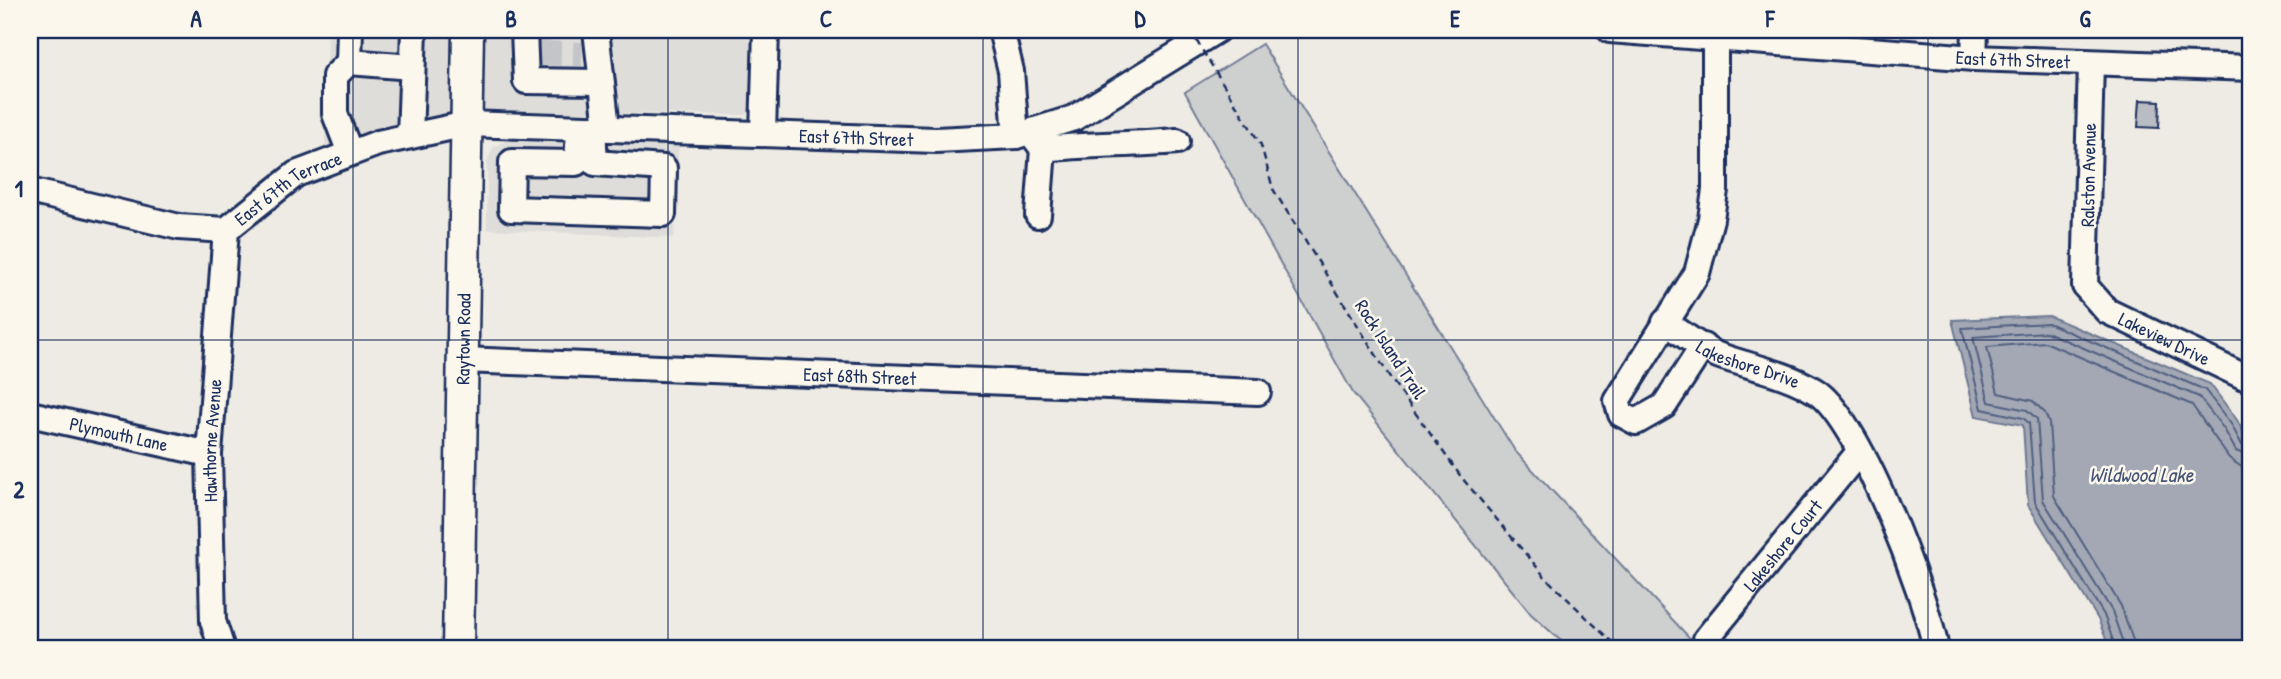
<svg xmlns="http://www.w3.org/2000/svg" width="2281" height="679" viewBox="0 0 2281 679" font-family="'Patrick Hand',sans-serif">
<style>
.built{fill:#deddda}
.green{fill:#cecfcf;stroke:#747f96;stroke-width:2}
.water{fill:#a3a8b4;stroke:#6d7892;stroke-width:2}
.lines{fill:none;stroke-linecap:round;stroke-linejoin:round}
.shore{stroke:#515f80;stroke-width:2}
.building{fill:#b9bcc3;stroke:#1b2f5e;stroke-width:2}
.minor-tunnel{stroke:#c4c5c9;stroke-width:24;stroke-dasharray:24 12;stroke-linecap:butt}
.minor-casing{stroke:#1b2f5e;stroke-width:30}
.major-casing{stroke:#1b2f5e;stroke-width:35}
.path{stroke:#1b2f5e;stroke-width:2.5;stroke-dasharray:7 5;stroke-linecap:butt}
.minor{stroke:#fbf7ec;stroke-width:24}
.major{stroke:#fbf7ec;stroke-width:30}
.path-bridge{stroke:#1b2f5e;stroke-width:2.5;stroke-dasharray:7 5;stroke-linecap:butt}
.grid{fill:none;stroke:#1b2f5e;stroke-width:2;stroke-opacity:0.55}
.labels{text-anchor:middle;stroke-width:5;stroke-linejoin:round;paint-order:stroke}
.street-label{font-size:19px;fill:#1b2f5e;stroke:#fbf7ec}
.water-label{font-size:21px;font-style:italic;fill:#445378;stroke:#fbf7ec}
.neatline{fill:none;stroke:#1b2f5e;stroke-width:2.5}
.grid-label{font-size:23px;text-anchor:middle;font-weight:bold;fill:#1b2f5e}
</style>
<rect width="100%" height="100%" fill="#eeebe4"/>
<filter id="ink" filterUnits="userSpaceOnUse"><feTurbulence type="fractalNoise" baseFrequency=".0143" numOctaves="2"/><feDisplacementMap in="SourceGraphic" scale="14" xChannelSelector="R" yChannelSelector="G"/><feConvolveMatrix kernelMatrix="1 2 1 2 8 2 1 2 1" color-interpolation-filters="sRGB"/></filter>
<g filter="url(#ink)">
<g class="built">
<path d="M328,30h425l1,77 -9,8 -241,-3 -67,7 -112,32z"/>
<path d="M514,137l165,2 -5,99 -187,-9v-68l7,-14z"/>
</g>
<path class="green" d="M1262,44l253,407 185,198h-130l-39,-35 -178,-221 -168,-301z"/>
<path class="water" d="M2049,316l161,68 27,36 14,27v202h-141l-12,-30 -70,-114 -5,-80 -47,-9 -24,-96z"/>
<g class="lines">
<g class="shore">
<path d="M2116,649l-12,-34 -69,-113 -6,-79 -6,-5 -41,-9 -20,-81 86,-5 157,67 26,34 11,21 9,3"/>
<path d="M2125,649l-13,-38 -69,-111 -6,-81 -10,-9 -38,-8 -16,-65 73,-5 153,65 25,32 12,22 15,6"/>
<path d="M2136,649l-15,-43 -67,-110 -5,-73 -4,-10 -12,-12 -35,-8 -11,-46 58,-5 147,63 37,53 11,8 11,2"/>
</g>
</g>
<path class="building" d="M2140,100l20,1 -1,27 -21,-1z"/>
<g class="lines">
<path class="minor-tunnel" d="M537,53l45,1"/>
<g class="minor-casing">
<g id="minor">
<path d="M524,30l2,51 75,1"/>
<path d="M596,30l11,98"/>
<path d="M1001,30l10,41 5,65"/>
<path id="s1" d="M1610,30l364,28 277,10"/>
<path d="M1974,58l1,-28"/>
<path d="M349,62l63,5"/>
<path id="s2" d="M2091,63l-6,223 22,25 144,69"/>
<path d="M580,128l-4,35 -64,-1 -1,47 152,5 1,-46 -69,-5 -2,-35"/>
<path d="M1030,132l13,17c44,-5 89,-4 134,-8"/>
<path d="M763,133l3,-103"/>
<path d="M410,136l4,-106"/>
<path d="M350,153l-15,-39v-38l14,-14 1,-32"/>
<path id="s3" d="M30,191l149,36 47,3 70,-56 82,-31 89,-19 469,16 80,-4 58,-18 143,-88"/>
<path d="M1038,215l5,-66"/>
<path id="s4" d="M1665,322c17,11 36,27 55,34 31,11 66,17 95,35 45,28 110,203 121,258"/>
<path d="M1703,346l-39,60 -28,16 -15,-8 -4,-13 80,-128 14,-54 4,-29v-152"/>
<path id="s5" d="M463,360l795,32"/>
<path id="s6" d="M30,414l179,40"/>
<path id="s7" d="M1706,639l153,-187"/>
<path id="s8" d="M222,649l-9,-28 -4,-167 17,-224"/>
</g>
</g>
<g class="major-casing">
<g id="major">
<path id="s9" d="M458,649l10,-619"/>
</g>
</g>
<path class="path" d="M1209,61l52,84 12,44 118,190 71,99 84,100 73,71"/>
<use href="#minor" class="minor"/>
<use href="#major" class="major"/>
<path class="path-bridge" d="M1190,30l17,28"/>
</g>
</g>
<path class="grid" d="M353,30v619M668,30v619M983,30v619M1298,30v619M1613,30v619M1928,30v619M30,340h2221"/>
<g class="labels">
<g class="street-label">
<text dy="7" stroke="none"><textPath href="#s1" startOffset="404">East 67th Street</textPath></text>
<text dy="7" stroke="none"><textPath href="#s3" startOffset="858">East 67th Street</textPath></text>
<text transform="translate(2088 175) rotate(-89)" y="7">Ralston Avenue</text>
<text dy="7" stroke="none"><textPath href="#s3" startOffset="276">East 67th Terrace</textPath></text>
<text dy="7" stroke="none"><textPath href="#s2" startOffset="320">Lakeview Drive</textPath></text>
<text dy="7" stroke="none"><textPath href="#s9" startOffset="310">Raytown Road</textPath></text>
<text transform="translate(1391 349) rotate(57)" y="7">Rock Island Trail</text>
<text dy="7" stroke="none"><textPath href="#s4" startOffset="94">Lakeshore Drive</textPath></text>
<text dy="7" stroke="none"><textPath href="#s5" startOffset="397">East 68th Street</textPath></text>
<text dy="7" stroke="none"><textPath href="#s6" startOffset="91">Plymouth Lane</textPath></text>
<text dy="7" stroke="none"><textPath href="#s8" startOffset="210">Hawthorne Avenue</textPath></text>
<text dy="7" stroke="none"><textPath href="#s7" startOffset="121">Lakeshore Court</textPath></text>
</g>
<g class="water-label">
<text x="2141" y="482">Wildwood Lake</text>
</g>
</g>
<rect width="2281" height="679" fill="none" stroke="#fbf7ec" stroke-width="77"/>
<rect x="38" y="38" width="2204" height="602" class="neatline"/>
<g class="grid-label">
<text x="196" y="27">A</text>
<text x="511" y="27">B</text>
<text x="826" y="27">C</text>
<text x="1140" y="27">D</text>
<text x="1455" y="27">E</text>
<text x="1770" y="27">F</text>
<text x="2085" y="27">G</text>
<text x="19" y="197">1</text>
<text x="19" y="498">2</text>
</g>
</svg>
